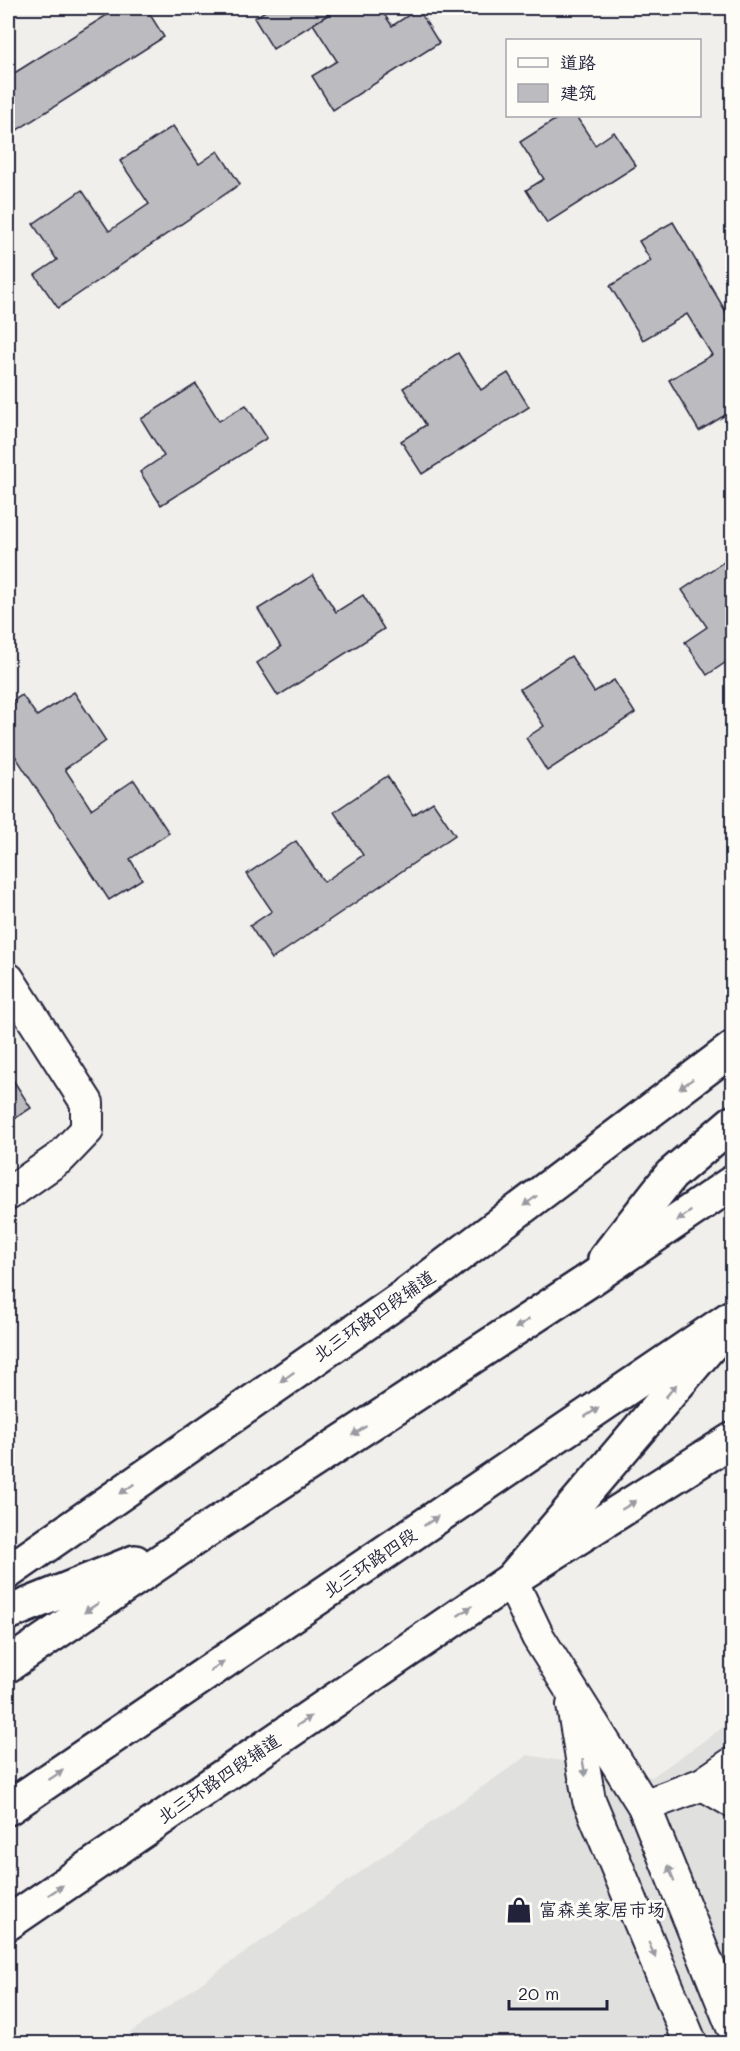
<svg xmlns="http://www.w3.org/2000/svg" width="740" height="2051" viewBox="0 0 740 2051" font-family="Mali,'LXGW WenKai TC',sans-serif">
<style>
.built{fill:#e0e0df}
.building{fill:#bcbcc0;stroke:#22223b;stroke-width:1.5}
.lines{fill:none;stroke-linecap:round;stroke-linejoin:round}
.minor-casing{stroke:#22223b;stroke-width:36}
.major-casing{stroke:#22223b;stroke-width:38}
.highway-casing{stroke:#22223b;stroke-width:38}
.minor{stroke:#fdfcf7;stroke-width:32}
.major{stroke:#fdfcf7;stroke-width:33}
.highway{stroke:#fdfcf7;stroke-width:33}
.oneway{fill:#9a9aa2}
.labels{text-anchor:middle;stroke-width:6;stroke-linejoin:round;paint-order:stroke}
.street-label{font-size:18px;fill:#22223b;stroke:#fdfcf7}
.poi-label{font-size:18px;fill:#22223b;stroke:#fdfcf7;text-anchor:start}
</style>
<rect width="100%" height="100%" fill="#f0efec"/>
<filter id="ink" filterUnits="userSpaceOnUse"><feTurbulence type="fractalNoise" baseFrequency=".0167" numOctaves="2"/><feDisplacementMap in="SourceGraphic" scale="12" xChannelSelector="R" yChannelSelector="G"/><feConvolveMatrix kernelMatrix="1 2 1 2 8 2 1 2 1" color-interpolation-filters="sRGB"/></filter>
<g filter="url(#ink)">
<path class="built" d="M732,1721v322l-618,1 414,-289 124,22z"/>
<g class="building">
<path d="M118,8h28l18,29 -156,99v-59z"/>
<path d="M270,8h69l-66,41 -19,-31z"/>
<path d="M339,8h41l12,18 26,-17 21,34 -106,67 -21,-34 25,-15 -24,-37z"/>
<path d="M561,116h15l19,29 19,-13 22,34 -89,57 -21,-33 18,-11 -24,-37z"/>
<path d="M173,126l26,38 19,-13 22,33 -182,124 -23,-33 22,-15 -24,-36 49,-34 27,41 40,-27 -29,-43z"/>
<path d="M673,222l59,100v89l-33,20 -30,-51 43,-25 -25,-41 -44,26 -33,-54 41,-25 -12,-20z"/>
<path d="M458,353l23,37 27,-17 21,34 -107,67 -21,-33 25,-16 -23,-37z"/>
<path d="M196,384l23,37 27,-16 21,33 -106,67 -21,-33 24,-16 -23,-37z"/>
<path d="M731,557l1,101 -25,17 -22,-33 22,-15 -25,-37z"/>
<path d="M313,575l23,37 27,-17 21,34 -106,67 -21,-33 24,-16 -23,-38z"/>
<path d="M571,656l23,36 20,-12 21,33 -88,58 -21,-33 18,-12 -24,-37z"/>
<path d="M74,692l32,49 -41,28 26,40 43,-29 35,53 -39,26 12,20 -33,21 -101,-155v-41l14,-9 15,21z"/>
<path d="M387,776l26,39 20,-13 22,33 -183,124 -22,-33 22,-15 -25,-37 49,-33 28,41 39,-27 -29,-43z"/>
<path d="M8,1072l23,36 -23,15z"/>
</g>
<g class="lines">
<g class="minor-casing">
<g id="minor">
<path d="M8,979l79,124v27l-26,27 -53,37"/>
<path d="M511,1580l27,57 106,169 88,219"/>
<path d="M573,1705l16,95 102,244"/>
<path d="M703,1784l29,17"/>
<path d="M644,1806l59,-22 29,-20"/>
</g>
</g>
<g class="major-casing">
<g id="major">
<path d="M8,1572l394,-274 330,-249"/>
<path d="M8,1923l503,-343 221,-140"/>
</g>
</g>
<g class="highway-casing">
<g id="highway">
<path d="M605,1259l66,-84 61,-52"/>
<path d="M511,1580l199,-234"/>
<path d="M8,1613l127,-51"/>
<path d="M8,1665l184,-125 396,-259 144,-98"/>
<path d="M8,1808l724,-491"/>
</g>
</g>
<use href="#minor" class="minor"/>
<use href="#major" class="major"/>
<use href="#highway" class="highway"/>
</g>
<defs><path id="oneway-solid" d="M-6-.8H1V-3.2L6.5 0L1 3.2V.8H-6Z" transform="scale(1.5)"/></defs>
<g class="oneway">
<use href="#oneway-solid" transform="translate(686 1084) rotate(143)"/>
<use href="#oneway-solid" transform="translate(530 1201) rotate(143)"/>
<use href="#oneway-solid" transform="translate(684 1216) rotate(145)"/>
<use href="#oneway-solid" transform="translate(522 1324) rotate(147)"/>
<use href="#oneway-solid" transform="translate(287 1377) rotate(145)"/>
<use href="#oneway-solid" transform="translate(671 1391) rotate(-50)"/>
<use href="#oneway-solid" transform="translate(592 1412) rotate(-34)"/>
<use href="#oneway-solid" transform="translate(359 1431) rotate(147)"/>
<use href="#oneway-solid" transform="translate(127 1489) rotate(145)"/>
<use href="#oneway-solid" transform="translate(629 1505) rotate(-32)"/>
<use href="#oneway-solid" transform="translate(431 1521) rotate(-34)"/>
<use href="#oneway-solid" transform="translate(91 1608) rotate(146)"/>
<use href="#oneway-solid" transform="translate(465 1611) rotate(-34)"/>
<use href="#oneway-solid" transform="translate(217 1666) rotate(-34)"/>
<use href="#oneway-solid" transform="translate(304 1721) rotate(-34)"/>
<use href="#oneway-solid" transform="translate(584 1768) rotate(80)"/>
<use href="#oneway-solid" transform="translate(56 1775) rotate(-34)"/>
<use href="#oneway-solid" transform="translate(671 1873) rotate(-112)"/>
<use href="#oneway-solid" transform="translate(56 1890) rotate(-34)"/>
<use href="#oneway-solid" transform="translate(652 1950) rotate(67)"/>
</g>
</g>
<defs>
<g id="shop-bare" transform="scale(2.07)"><path d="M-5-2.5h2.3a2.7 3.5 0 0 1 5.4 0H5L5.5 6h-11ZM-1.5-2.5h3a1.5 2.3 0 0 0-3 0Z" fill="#22223b" stroke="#fdfcf7" stroke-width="2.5" paint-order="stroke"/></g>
</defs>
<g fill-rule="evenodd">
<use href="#shop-bare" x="519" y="1910"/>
</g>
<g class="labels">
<g class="street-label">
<text transform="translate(374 1316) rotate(-35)" y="6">北三环路四段辅道</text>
<text transform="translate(370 1563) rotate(-34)" y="6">北三环路四段</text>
<text transform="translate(219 1779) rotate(-34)" y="6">北三环路四段辅道</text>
</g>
<g class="poi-label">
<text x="539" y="1916">富森美家居市场</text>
</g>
</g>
<rect width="740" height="2051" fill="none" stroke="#fdfcf7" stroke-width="30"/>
<rect x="15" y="15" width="710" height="2021" fill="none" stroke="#22223b" stroke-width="2" filter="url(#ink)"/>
<rect x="506" y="39" width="195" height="78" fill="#fdfcf7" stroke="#a5a5ac" stroke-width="1.5"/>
<rect x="518" y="58" width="30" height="9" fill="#fdfcf7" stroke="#a5a5ac" stroke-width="1.5"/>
<text x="560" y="69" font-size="18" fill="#22223b">道路</text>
<rect x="518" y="84" width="30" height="18" fill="#bcbcc0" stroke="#a5a5ac" stroke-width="1.5"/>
<text x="560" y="99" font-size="18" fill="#22223b">建筑</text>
<path d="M509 2000v9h98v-9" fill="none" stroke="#22223b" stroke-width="3"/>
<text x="518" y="2000" font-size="18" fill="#22223b" stroke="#fdfcf7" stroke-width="4.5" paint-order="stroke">20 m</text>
</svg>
